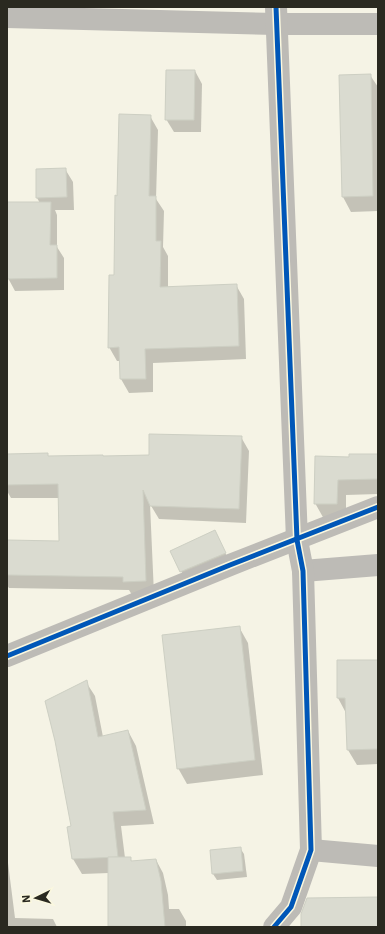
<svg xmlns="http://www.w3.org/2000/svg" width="385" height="934" viewBox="0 0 385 934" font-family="'IBM Plex Sans',sans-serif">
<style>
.shadow{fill:#0003}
.building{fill:#dadbd0;stroke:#cdcfc3}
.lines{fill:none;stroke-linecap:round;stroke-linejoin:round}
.minor{stroke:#bdbbb6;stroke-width:22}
.cycleway-casing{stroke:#fbf8df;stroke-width:8}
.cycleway{stroke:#0057b8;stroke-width:5}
</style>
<rect width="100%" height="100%" fill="#f5f3e5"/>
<g class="shadow">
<path d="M195,71l7,13 -1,48h-27l-8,-13z"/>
<path d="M370,75l8,12v124l-27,1 -8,-15z"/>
<path d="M150,116l8,14 -2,69 8,12 -1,36 5,9v32l68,-3 8,14 2,60 -93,4v29l-24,1 -8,-14v-18h-4l-8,-14 6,-71 3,-79z"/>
<path d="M65,169l8,13 1,28h-19l2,5v32l7,11v32l-49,1 -7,-13 -1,-75h33l-3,-5z"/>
<path d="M241,437l8,14 -3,72 -87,-4 -9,-15 4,90 -22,1 -3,-5 -120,-2 -2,-3v-44l53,1 -1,-44h-48l-4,-7v-36l41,2 102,-1z"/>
<path d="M378,455v39l-32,1v24h-22l-9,-16 35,-45z"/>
<path d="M214,531l18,35 -44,18 -7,-13z"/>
<path d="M239,627l9,16 15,132 -76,9 -9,-16z"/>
<path d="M378,661v103l-21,1 -9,-15 -2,-37 -8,-15z"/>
<path d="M86,682l9,14 8,41 25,-6 8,15 18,78 -33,2 4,32h5l2,4 24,-2 7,13 5,22 1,14h10l7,12v6h-76l-1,-54 -27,1 -9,-15 -5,-32h4z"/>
<path d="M240,848l4,6 3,23 -30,3 -4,-6z"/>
<path d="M7,855l8,63 38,1 4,8h-50z"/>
</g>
<g class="building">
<path d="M166,70h29l-1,50h-29z"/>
<path d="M371,74l2,122 -31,1 -3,-122z"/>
<path d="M119,114l32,1 -2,81h7v45h5l-1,46 77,-3 2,62 -94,3 1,30h-26l-1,-32 -11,1 1,-73h5l1,-80 2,1z"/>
<path d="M66,168l1,29 -31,1v-29z"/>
<path d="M7,202h44l-1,43h7v33l-50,1z"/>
<path d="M149,434l93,2 -3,73 -89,-3 -7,-16 3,91 -23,1v-5l-116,-2v-35l52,1 -1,-57 -51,1v-31l41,-1v3l55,-1v1l46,-1z"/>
<path d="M349,454h29v25l-40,1 -1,24h-23l1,-48 34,1z"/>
<path d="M215,530l11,23 -46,19 -10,-21z"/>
<path d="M240,626l15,134 -78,9 -15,-134z"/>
<path d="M337,660h41v89l-31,1 -2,-52h-8z"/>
<path d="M87,680l11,57 30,-7 18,80 -33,2 5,45 -46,2 -5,-32 4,-1 -16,-85 -10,-40z"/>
<path d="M241,847l2,24 -31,3 -2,-24z"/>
<path d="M108,857h23v4l25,-2 5,22 4,46 -57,-1z"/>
<path d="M378,897v30h-77v-13l6,-16z"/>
</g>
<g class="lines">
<g class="minor">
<path d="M7,17l269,7h102"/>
<path d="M303,571l75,-6"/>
<path d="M7,656l223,-91 148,-58"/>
<path d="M311,850l67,6"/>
<path d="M274,927l17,-20 20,-57 -8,-279 -6,-31 -21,-533"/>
</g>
<g class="cycleway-casing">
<g id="cycleway">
<path d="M7,656l223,-91 148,-58"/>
<path d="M274,927l17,-20 20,-57 -8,-279 -6,-31 -21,-533"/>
</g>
</g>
<use href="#cycleway" class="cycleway"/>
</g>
<rect width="385" height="934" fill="none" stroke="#2a2920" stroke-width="16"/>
<g transform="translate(36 898) rotate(265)" stroke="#fbf8df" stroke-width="3" paint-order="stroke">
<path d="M0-3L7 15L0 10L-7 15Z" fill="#2a2920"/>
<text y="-6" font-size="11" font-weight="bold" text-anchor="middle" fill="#2a2920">N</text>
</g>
</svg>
